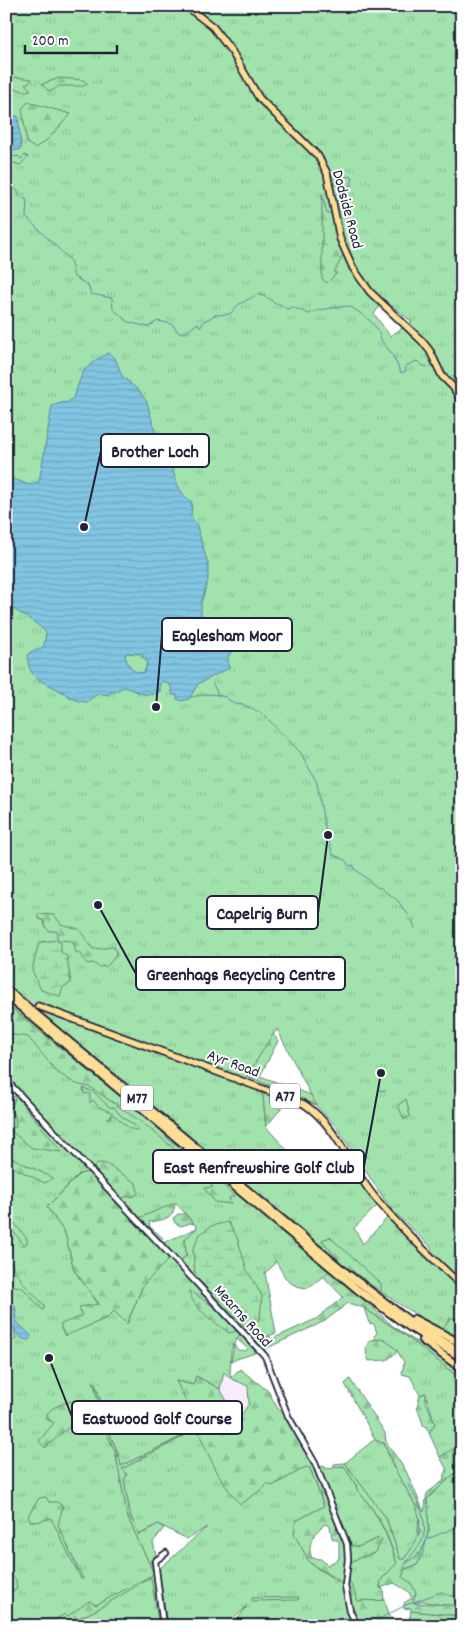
<svg xmlns="http://www.w3.org/2000/svg" width="468" height="1632" viewBox="0 0 468 1632" font-family="Dekko,sans-serif">
<style>
.built{fill:#f6ecfa}
.grass{fill:url(#grass-tufts);stroke:#628274;fill-rule:evenodd}
.forest{fill:url(#forest-firs);stroke:#628274;fill-rule:evenodd}
.wetland{fill:url(#wetland-marsh);stroke:#628274}
.water{fill:url(#water-rules);stroke:#5b849f;fill-rule:evenodd}
.lines{fill:none;stroke-linecap:round;stroke-linejoin:round}
.stream{stroke:#5b849f;stroke-width:1}
.major-tunnel{stroke:#d3d3d8;stroke-width:5.5;stroke-dasharray:5.5 3;stroke-linecap:butt}
.minor-casing{stroke:#22223b;stroke-width:8}
.major-casing{stroke:#22223b;stroke-width:9}
.highway-casing{stroke:#22223b;stroke-width:10}
.minor{stroke:#fff;stroke-width:4.5}
.major{stroke:#fdde96;stroke-width:5.5}
.highway{stroke:#fdde96;stroke-width:6}
.labels{text-anchor:middle;stroke-width:4;stroke-linejoin:round;paint-order:stroke}
.shield{fill:#fff;stroke:#646476;stroke-width:1}
.shield-label{font-size:15px;font-weight:bold;fill:#22223b}
.street-label{font-size:16px;fill:#22223b;stroke:#fff}
.leader{fill:none;stroke:#22223b;stroke-width:2}
.callout-dot{fill:#22223b;stroke:#fff;stroke-width:2}
.callout{fill:#fff;stroke:#22223b;stroke-width:2}
.callout-label{font-size:18px;text-anchor:middle;font-weight:bold;fill:#22223b}
</style>
<defs>
<pattern id="grass-tufts" width="24" height="20" patternUnits="userSpaceOnUse" patternTransform="scale(1.25)"><rect width="24" height="20" fill="#a2e3ad"/><path d="M3 7l-1-3M5 7V3M7 7l1-3M15 17l-1-3M17 17v-4M19 17l1-3" fill="none" stroke="#8bc296"/></pattern>
<pattern id="forest-firs" width="22" height="20" patternUnits="userSpaceOnUse" patternTransform="scale(1.25)"><rect width="22" height="20" fill="#a2e3ad"/><path d="M5 1l3.5 6h-7zM16 11l3.5 6h-7z" fill="#8bc296"/></pattern>
<pattern id="wetland-marsh" width="20" height="14" patternUnits="userSpaceOnUse" patternTransform="scale(1.25)"><rect width="20" height="14" fill="#a2e3ad"/><path d="M1 5h8M5 5V1M11 12h8M15 12V8" fill="none" stroke="#8bc296"/></pattern>
<pattern id="water-rules" width="6" height="5" patternUnits="userSpaceOnUse" patternTransform="scale(1.25)"><rect width="6" height="5" fill="#81c5e2"/><path d="M0 2.5h6" fill="none" stroke="#6fa9c3"/></pattern>
</defs>
<rect width="100%" height="100%" fill="#fff"/>
<filter id="ink" filterUnits="userSpaceOnUse"><feTurbulence type="fractalNoise" baseFrequency=".02" numOctaves="2"/><feDisplacementMap in="SourceGraphic" scale="10" xChannelSelector="R" yChannelSelector="G"/><feConvolveMatrix kernelMatrix="1 2 1 2 8 2 1 2 1" color-interpolation-filters="sRGB"/></filter>
<g filter="url(#ink)">
<path class="built" d="M224,1371l6,7 18,8 1,18 -9,12 -9,-8 -11,-19z"/>
<g class="grass">
<path d="M6,6h456v1274l-7,-6 -2,7 9,8v50c-44,-20 -83,-48 -122,-76l-32,25c-23,-2 -22,-11 -33,-28l-1,5 -9,8 11,60 -24,10 -11,-11 -10,18 -1,28 -6,-6 -4,17 -24,-13 -3,9 -17,-4 4,7 92,98 35,-20 3,2 14,38 -28,15 14,42 33,22 3,22 8,19h-121l14,-20 -20,20h-60l-8,-57 48,-42 -20,12 -29,-15 -19,11 -9,-21 -8,-45 73,-39 -74,36c-3,-19 -10,-25 -15,-41 -5,-14 -4,-28 -12,-42l10,45 11,23 13,67 27,57 -3,2 7,49h-89v-4l26,-12 32,-20 -69,36h-53v-524l10,-7 72,77 -9,2 -32,33 18,26 9,37 25,35 -8,19 16,-6 7,-7 13,13 16,-39 27,-27 6,6 10,-8 -1,-17 12,-12 -21,-24 -37,15 -133,-141zM384,300l28,22 -22,14 -16,-22zM277,1029l39,76 20,21 54,82 42,40 -5,6 -39,-37 -25,27 -9,-16 24,-23 -34,-48 -36,16 -42,-46 -3,-31 -4,-7 -16,-6z"/>
<path d="M364,1308l41,27 57,45v229l-40,-8 -8,2 -1,-3 3,-7 -15,-16 4,-8 12,-4 12,-35 -2,-31 28,-26 -2,-23 -13,7 -11,-24 6,-10c-4,-10 -6,-20 -10,-30l-5,2 -10,-19 -8,-2 2,-12 -7,-11 -12,-12 -10,1 -1,-4 3,-3 -3,-9 -5,-1z"/>
<path d="M375,1439l9,4 9,24 15,22 11,25 -2,29 -14,17 -3,-1 -14,-41 -41,-55z"/>
<path d="M323,1466l5,3 16,-3 12,19 1,5c21,22 30,45 40,73l-16,17 -1,8 3,1 1,11c-10,2 -20,-1 -26,2l-10,-24 -1,-11 7,-7 22,-8 3,-14 -21,9 -7,-2 -32,-77z"/>
<path d="M411,1611l51,5v10h-54z"/>
</g>
<g class="forest">
<path d="M6,76l5,4 5,-3 16,2 -2,3 -5,2 6,6 -6,1 -17,-4z"/>
<path d="M60,78l23,2 5,4 -4,2h-26l-4,4 -6,1 -6,-7z"/>
<path d="M28,102l43,12 -24,26 -12,8 -8,-5 -5,-34z"/>
<path d="M25,155l3,2 -8,8 -9,-3 -2,4 4,6 -4,6 -3,-2v-18l12,-2 3,3z"/>
<path d="M332,175l21,2 -2,9 -19,-2z"/>
<path d="M322,194l5,20 7,-1 9,42 -9,18h3l-10,10 -5,-4z"/>
<path d="M127,653h14l6,9 -2,9 -3,2 -8,-1 -7,-8 -2,-9z"/>
<path d="M38,914l16,1 7,9 18,5 14,20 21,-2 3,8 -10,11 -8,1 -6,-4 -6,1 -7,-12 -4,1 -3,-12 -16,-1v-9h-8l-4,-5 -1,-5 -6,-3z"/>
<path d="M6,1004l151,122 13,15 9,5 2,7h4l6,8 4,2 5,9 16,6 18,18 -5,2 2,6 -16,-2 -11,-14 9,-1 -43,-42 -30,-24 -50,-34 -14,-3 -19,-12 -29,-35 -22,-3z"/>
<path d="M273,1034l5,7 -18,35 51,19 5,10 -69,-29z"/>
<path d="M83,1088l11,4 15,15h5l5,7 19,14v3l-9,-3 -15,-13 -6,4 5,-6 -14,-6 -6,-7 -3,3v-9l-6,-1z"/>
<path d="M259,1089l28,12 -21,26 -3,-31z"/>
<path d="M16,1096l46,56 -30,-4 -21,-17 -5,2v-4l10,-2 -1,-12 -5,-4z"/>
<path d="M406,1099l4,17 -6,4 -6,-15z"/>
<path d="M6,1155l47,23 -8,5 -39,-19z"/>
<path d="M97,1163l9,1 30,19 2,9 -3,4 -15,2 -27,-27z"/>
<path d="M88,1172l82,86 -27,27 -16,39 -13,-13 -7,7 -42,18 -4,-7v-5l21,-8 -3,-9 20,-3 -25,-34 -9,-37 -18,-26 33,-33z"/>
<path d="M175,1203c-1,17 -13,17 -26,19l1,5 13,11 -3,3 -21,-23z"/>
<path d="M6,1212l21,27v4l-3,2 -18,-23z"/>
<path d="M178,1214h7l9,10 -4,-1 -9,3 -6,-3 -2,-5z"/>
<path d="M197,1228l-12,11 1,17 -6,5 -17,-18z"/>
<path d="M330,1237l51,47v8l-41,-30 -18,-22z"/>
<path d="M6,1256l18,28 21,22 -2,4 -21,-23 -16,-2z"/>
<path d="M330,1270l63,56 69,47v7l-57,-45 -41,-27 -16,-5 -23,18 -62,29 -8,-9 14,-5 3,3 44,-20 27,-22 -20,-21z"/>
<path d="M189,1290l37,25 11,16 -8,2c-15,-12 -36,-23 -40,-43z"/>
<path d="M6,1299l8,6 2,5h-6l6,29 -10,5z"/>
<path d="M450,1318h6l3,2 -5,7 8,6v6l-20,-9z"/>
<path d="M241,1332l20,19 -30,10 3,-16 4,5 7,1 3,-2 -11,-10z"/>
<path d="M385,1339l13,12 -11,9 -18,1c-3,-8 -5,-13 1,-21z"/>
<path d="M240,1369l28,22 10,18 8,5 26,50 33,79 13,4 21,-9 3,1 -6,13 -22,8 -6,6v12l10,23c7,-2 16,1 26,-1l8,21 -8,5h-24l-8,-15 -6,-22 -5,-7 -31,-19 -16,-29 2,-13 28,-15 -14,-38 -4,-1 -34,19 -5,-3 -3,5 -24,16c-33,-36 -42,-82 -64,-123l17,4 3,-9 24,13 11,19 9,8 9,-12 -1,-18 -18,-8zM325,1524l5,2 2,12 7,3v18l-12,6 -6,-6 -9,-1c-6,-13 2,-26 13,-34z"/>
<path d="M350,1379l35,54 1,9 20,29 18,41 3,-19 15,-11 5,-12 -7,-13 13,-8 2,24 -28,26c3,24 2,44 -10,66l-12,4 -3,8 9,6 5,10 -3,7 1,3 36,2 12,4v7l-51,-5v-3l-7,1v-6l8,-5 -4,-7 -14,-8 -14,5 1,-8 16,-17c-9,-28 -19,-51 -40,-73l-1,-5 -12,-19 -10,1v-3l11,-1 41,55 14,41h4c28,-35 14,-50 -6,-84 -6,-9 -9,-22 -14,-32l-8,-2 -31,-57z"/>
<path d="M94,1382c7,14 7,28 12,43 5,15 12,23 15,41l74,-36 -73,39 5,5 -3,6 6,34 9,21 19,-11 6,4 -11,14 3,13 -6,6 5,11 4,-3 8,57h-8l-8,-49 -55,33 -26,12v4h-27l-2,-4 3,-3 6,3 15,-8 3,2 21,-15 7,4 58,-31 -26,-56 -13,-67 -11,-23z"/>
<path d="M426,1393v9l9,21 -6,10 -3,-7 -2,1 -7,-20 3,-12z"/>
<path d="M76,1400h10l8,8 1,8 -24,9 -26,23 -6,-7 15,-18 -9,-5c4,-12 20,-15 31,-18z"/>
<path d="M46,1497l3,5h8l6,4 -5,19 25,54h-2l-30,-61 -14,4 -7,-1 -2,-5 11,-18z"/>
<path d="M6,1569l10,11 1,9 -5,3 -3,-2z"/>
<path d="M299,1597l-1,3 -46,1v-3z"/>
</g>
<g class="wetland">
<path d="M57,940l4,2v10l6,5 4,26 -8,4 -3,9 -19,-6 -9,-20 7,-28z"/>
<path d="M228,1222l9,15 10,33 15,26 -2,23 -13,10 -52,-53 -2,-27 7,-15 11,-8z"/>
</g>
<g class="water">
<path d="M10,116h8l3,33 -15,4v-36z"/>
<path d="M108,353l7,5 7,18 17,15 8,11 8,30 14,21v8l10,27 7,10 6,4 -1,15 5,6 12,41v16l-7,23v11l7,13 11,12 9,1 5,-7 5,8 -10,16 1,11 -31,16 -9,15 -7,2 -5,-2v-4h-4l-2,-9 -8,-5 -3,3v8l-3,-2 1,3c-13,5 -21,-3 -34,-6l-10,5h-4l-2,3c-11,-3 -14,1 -21,7 -14,0 -21,-9 -32,-14 -13,-7 -24,-9 -27,-26 -1,-5 -1,-7 2,-10l8,-2 6,-4 2,-13c-7,-9 -30,-23 -40,-28v-129l23,9 10,-3 13,-76 12,-4 3,1 6,-5 10,-26 10,-10zM127,653l14,1 6,8 -2,9 -3,2c-10,0 -15,-9 -17,-18z"/>
<path d="M13,1308l3,2c-4,14 9,17 15,26l-2,4c-14,0 -18,-18 -19,-30z"/>
</g>
<g class="lines">
<g class="stream">
<path d="M6,181l12,10 1,5 8,4 -1,17 44,43 4,17 14,8 3,9 21,4 1,11 15,13 20,5 10,-6 14,3 6,8 7,1 13,-10 1,3h3l1,-4 12,-7 15,-1 8,-9 20,-11 12,5 5,5 3,-1 9,6 6,-2 16,7c11,-6 27,-6 40,-8 13,8 31,19 32,34l11,14 9,19 5,-2 -1,-5 12,-5 6,5 11,1"/>
<path d="M442,368l6,8 14,2"/>
<path d="M213,684l5,11 7,2 10,7 9,1 19,9 38,39 16,30 7,41 9,31 12,5 4,6 5,-1v3l24,20 2,-1c8,8 20,11 23,23l3,1 2,4"/>
<path d="M191,697l18,-3 9,1"/>
<path d="M412,920l3,8"/>
<path d="M378,1090l7,1"/>
<path d="M6,1277l5,6"/>
<path d="M408,1485c10,16 22,37 14,56 -4,7 -12,16 -17,23l15,-11 7,-14 35,-14"/>
<path d="M378,1626l2,-2 -1,-5 27,-14 35,-13 9,4 12,-1"/>
</g>
<path class="major-tunnel" d="M21,1002l17,4"/>
<g class="minor-casing">
<g id="minor">
<path d="M6,1080l259,276 23,60 27,47 32,81 1,15 -3,27 5,25 7,15"/>
<path d="M163,1626l-8,-65 11,-8"/>
</g>
</g>
<g class="major-casing">
<g id="major">
<path d="M186,6l27,21 19,25 27,46 59,58 9,17 13,66 13,29 17,24 52,49 8,10 12,25 11,11 9,14"/>
<path d="M38,1006l266,98c33,22 45,61 69,91 27,33 58,62 89,91"/>
</g>
</g>
<g class="highway-casing">
<g id="highway">
<path d="M6,989l343,286 66,50 47,27"/>
<path d="M6,995l352,295 54,39 50,29"/>
<path d="M414,1319l48,25"/>
<path d="M422,1340l40,29"/>
</g>
</g>
<use href="#minor" class="minor"/>
<use href="#major" class="major"/>
<use href="#highway" class="highway"/>
</g>
</g>
<g class="labels">
<g class="shield">
<rect x="270" y="1083.5" width="30" height="25" rx="4"/>
<rect x="121" y="1085.5" width="32" height="25" rx="4"/>
</g>
<g class="shield-label">
<text x="285" y="1101">A77</text>
<text x="137" y="1103">M77</text>
</g>
<g class="street-label">
<text transform="translate(349 209) rotate(75)" y="6">Dodside Road</text>
<text transform="translate(234 1062) rotate(20)" y="6">Ayr Road</text>
<text transform="translate(244 1315) rotate(48)" y="6">Mearns Road</text>
</g>
</g>
<path class="leader" d="M84 527L101 451M156 707L162 635M328 835L318 913M98 905L136 974M381 1073L364 1166M49 1358L72 1417"/>
<g class="callout-dot">
<circle cx="84" cy="527" r="5"/>
<circle cx="156" cy="707" r="5"/>
<circle cx="328" cy="835" r="5"/>
<circle cx="98" cy="905" r="5"/>
<circle cx="381" cy="1073" r="5"/>
<circle cx="49" cy="1358" r="5"/>
</g>
<g class="callout">
<rect x="101" y="434" width="108" height="33" rx="5"/>
<rect x="162" y="618" width="130" height="33" rx="5"/>
<rect x="207" y="896" width="111" height="33" rx="5"/>
<rect x="136" y="957" width="209" height="33" rx="5"/>
<rect x="153" y="1150" width="211" height="33" rx="5"/>
<rect x="72" y="1401" width="170" height="33" rx="5"/>
</g>
<g class="callout-label">
<text x="155" y="457">Brother Loch</text>
<text x="227" y="641">Eaglesham Moor</text>
<text x="262" y="919">Capelrig Burn</text>
<text x="241" y="980">Greenhags Recycling Centre</text>
<text x="259" y="1173">East Renfrewshire Golf Club</text>
<text x="157" y="1424">Eastwood Golf Course</text>
</g>
<rect width="468" height="1632" fill="none" stroke="#fff" stroke-width="25"/>
<rect x="12" y="12" width="443" height="1607" fill="none" stroke="#22223b" stroke-width="2" filter="url(#ink)"/>
<path d="M25 45v8h92v-8" fill="none" stroke="#22223b" stroke-width="2.5"/>
<text x="32" y="45" font-size="15" fill="#22223b" stroke="#ffffff" stroke-width="4" paint-order="stroke">200 m</text>
</svg>
